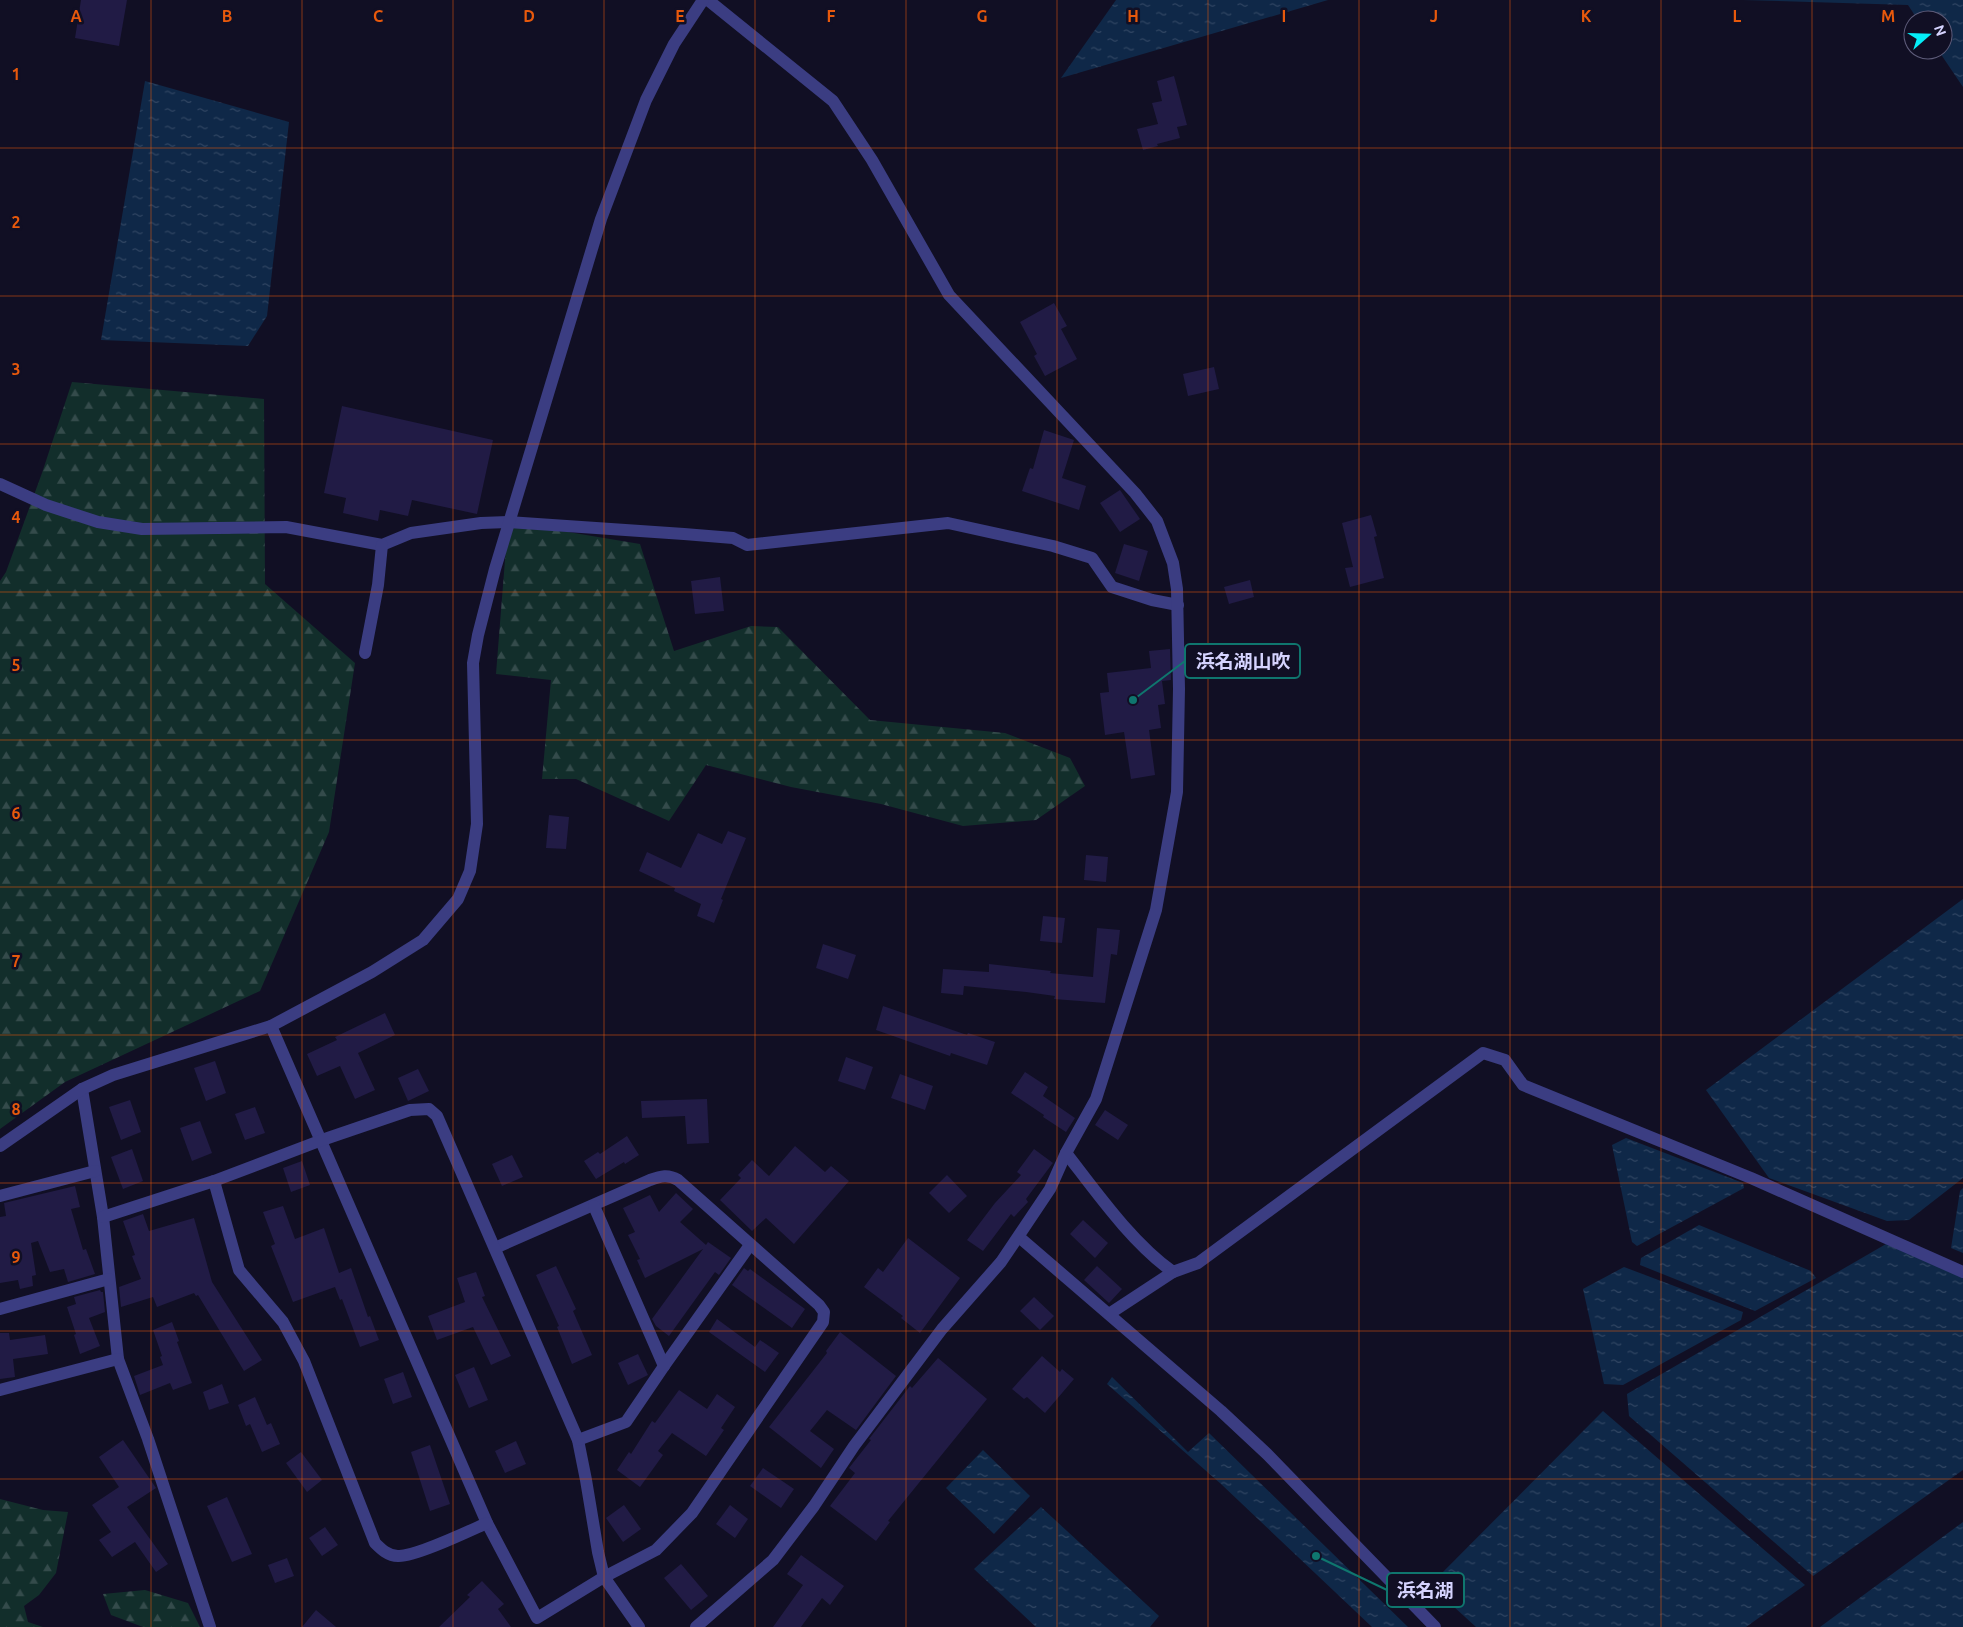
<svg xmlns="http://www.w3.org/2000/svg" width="1963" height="1627" viewBox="0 0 1963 1627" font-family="Ubuntu,'Noto Sans JP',sans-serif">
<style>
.forest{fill:url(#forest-firs)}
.water{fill:url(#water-ripples)}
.building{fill:#211b45}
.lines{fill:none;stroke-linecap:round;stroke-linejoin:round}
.minor{stroke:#3b3d82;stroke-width:12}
.tertiary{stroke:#3b3d82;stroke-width:12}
.grid{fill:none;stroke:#e8590c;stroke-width:1;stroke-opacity:0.55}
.grid-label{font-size:16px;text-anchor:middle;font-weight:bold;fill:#e8590c;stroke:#110f24;stroke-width:5;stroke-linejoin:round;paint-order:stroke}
.leader{fill:none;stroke:#0f766e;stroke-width:2}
.callout-dot{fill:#0f766e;stroke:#110f24;stroke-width:2}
.callout{fill:#110f24;stroke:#0f766e;stroke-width:2}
.callout-label{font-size:19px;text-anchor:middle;font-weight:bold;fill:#d5d3fe}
</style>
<defs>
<pattern id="forest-firs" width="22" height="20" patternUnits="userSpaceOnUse" patternTransform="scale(1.25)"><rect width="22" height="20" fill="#122e2b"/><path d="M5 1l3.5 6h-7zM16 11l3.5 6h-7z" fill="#344b4b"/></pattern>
<pattern id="water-ripples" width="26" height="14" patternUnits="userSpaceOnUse" patternTransform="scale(1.25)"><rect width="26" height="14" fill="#0f2848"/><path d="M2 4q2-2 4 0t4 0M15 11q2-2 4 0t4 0" fill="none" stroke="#314663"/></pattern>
</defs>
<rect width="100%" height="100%" fill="#110f24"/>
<g class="forest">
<path d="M72,382l192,17 1,185 90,79 -26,169 -69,159 -195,91 -65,47v-548l6,-9 36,-99z"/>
<path d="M508,522l132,22 34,107 77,-25 27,1 92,93 135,13 65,25 15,28 -49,34 -73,6 -82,-22 -90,-17 -85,-22 -37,56 -93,-42h-34l9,-99 -55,-6z"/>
<path d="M0,1499l43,11 25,2 -12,61 -17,22 -15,11 4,16 15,5h-43z"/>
<path d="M145,1590l43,13 12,24h-57l-32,-12 -8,-21z"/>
</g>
<g class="water">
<path d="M1116,0h212l-267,78z"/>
<path d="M1743,0h220v87l-25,-37h5v-30h-25l-10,-15z"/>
<path d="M145,81l144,41 -22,194 -19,30 -147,-6z"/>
<path d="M1963,899v279l-54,42 -22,1 -118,-43 -63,-88z"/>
<path d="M1626,1138l117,45 1,5 -107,58 -5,-4 -20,-97z"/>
<path d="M1963,1188v65l-12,-5 9,-57z"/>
<path d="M1699,1225l112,46 5,7 -61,33 -115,-46 1,-7z"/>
<path d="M1886,1244l77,28v198l-150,106 -184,-160 -2,-22z"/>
<path d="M1624,1267l119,45 -2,8 -118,65 -19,-1 -21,-95z"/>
<path d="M1112,1377l76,75 21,-19 199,194h-36l-151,-143 -114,-100z"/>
<path d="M1603,1411l202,174 -59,42h-270l-46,-42z"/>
<path d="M983,1450l47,46 -36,38 -48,-46z"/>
<path d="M1041,1507l118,109 -9,11h-114l-62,-58z"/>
<path d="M1963,1522v105h-143z"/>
</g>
<g class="building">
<path d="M81,0h46l-8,46 -44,-8z"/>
<path d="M1174,76l13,49 -10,2 3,11 -23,6 1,2 -15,4 -6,-21 21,-5 -6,-21 10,-2 -5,-20z"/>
<path d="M1054,303l13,23 -6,3 16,30 -32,17 -11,-20 3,-2 -17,-32z"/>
<path d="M1214,367l5,22 -31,7 -5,-22z"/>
<path d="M342,406l151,34 -16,74 -65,-14 -4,16 -28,-6 -2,11 -35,-8 3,-15 -22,-5z"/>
<path d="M1044,430l30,10 -12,38 24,8 -7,24 -57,-19 8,-23 3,1z"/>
<path d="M1120,490l20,29 -20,13 -20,-29z"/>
<path d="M1371,515l6,21 -3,1 10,41 -34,9 -5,-19 8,-1 -11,-44z"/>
<path d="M1124,544l24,7 -9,30 -24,-8z"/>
<path d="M720,577l4,34 -29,3 -4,-33z"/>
<path d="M1250,580l4,17 -25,7 -5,-17z"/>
<path d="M1170,649l1,31 -9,1 3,23 -7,1 3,23 -12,2 6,45 -24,4 -7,-47 -19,3 -5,-42 9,-1 -2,-19 44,-5 -2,-17z"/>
<path d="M549,815l20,2 -3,32 -20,-1z"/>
<path d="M728,831l18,7 -25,61 2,1 -9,23 -17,-7 4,-12 -27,-13 1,-3 -36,-17 8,-19 34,16 17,-35 24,11z"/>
<path d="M1086,855l22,2 -2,25 -22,-2z"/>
<path d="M1043,916l22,2 -3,25 -22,-2z"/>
<path d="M1097,928l23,2 -3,25 -6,-1 -6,49 -51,-4 1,-3 -29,-4 -62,-6 -1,9 -22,-2 2,-24 46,3v-8l62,7 -1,2 43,4z"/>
<path d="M823,944l33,11 -8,24 -32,-11z"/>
<path d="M883,1006l84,29 1,-2 27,9 -8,23 -36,-12 -1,3 -74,-26z"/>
<path d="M385,1013l10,22 -37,18 17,37 -20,9 -15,-33 -23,10 -10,-22 30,-14 -2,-3z"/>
<path d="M846,1057l27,10 -8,23 -27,-9z"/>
<path d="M215,1061l11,32 -20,8 -12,-33z"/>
<path d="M418,1069l11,22 -21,10 -10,-23z"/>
<path d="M1025,1072l23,15 -5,9 32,22 -9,14 -23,-15 1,-2 -33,-22z"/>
<path d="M900,1074l33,12 -8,24 -34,-12z"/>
<path d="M707,1099l2,44 -22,1 -2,-28 -43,2 -1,-17z"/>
<path d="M130,1100l11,32 -20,8 -12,-33z"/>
<path d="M255,1107l10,26 -20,7 -10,-26z"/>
<path d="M1105,1110l23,15 -10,15 -23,-15z"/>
<path d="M200,1121l12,32 -20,8 -12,-33z"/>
<path d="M627,1136l12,19 -14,9 -1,-2 -28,17 -12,-18 14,-9 2,2z"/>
<path d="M795,1146l30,26 6,-6 18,15 -55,63 -28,-26 -14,13 -32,-31 21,-22 -3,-3 14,-15 17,16z"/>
<path d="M132,1149l11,32 -20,8 -12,-32z"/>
<path d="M1034,1149l19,14 -1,1 -26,35 2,3 -14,15 -3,-3 -28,37 -16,-11 28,-37 26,-28 -4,-3z"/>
<path d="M512,1155l11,22 -21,9 -10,-22z"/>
<path d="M302,1161l8,24 -19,7 -8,-24z"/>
<path d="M947,1175l20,21 -18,17 -20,-20z"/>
<path d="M75,1186l5,21 -9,2 12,41 3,-1 9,25 -27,8 -4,-13 -14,3 -12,-31 -7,2 5,32 -4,1 1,10 -13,3 -2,-9 -18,3v-66l6,-1 -2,-13z"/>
<path d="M676,1193l17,16 -13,13 26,23 2,-3 23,16 -12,17 -4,-3 -46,64 -13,-10 -4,-7 51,-70 -58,29 -8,-18 3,-1 -12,-24 7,-3 -12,-24 27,-13 9,17z"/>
<path d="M283,1206l12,33 29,-11 15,45 12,-5 17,49 2,-1 9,24 -19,7 -18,-48 -2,1 -5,-13 -42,15 -22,-56 4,-2 -12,-32z"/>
<path d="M143,1214l6,17 45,-13 18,64 50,78 -18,11 -46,-76 -2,1 -2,-3 -37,14 -4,-10 -32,10 -2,-20 22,-8 -9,-23 3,-1 -12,-34z"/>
<path d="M1083,1220l25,23 -13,15 -25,-24z"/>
<path d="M908,1238l52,40 -40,55 -19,-15 2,-2 -39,-29 14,-19 5,4z"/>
<path d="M556,1266l20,43 -3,2 19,44 -20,9 -15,-37 2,-1 -23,-51z"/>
<path d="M1097,1266l25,23 -13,14 -25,-23z"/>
<path d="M744,1268l4,3 2,-2 55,40 -13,19 -60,-43z"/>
<path d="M476,1272l9,24 -3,1 29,59 -20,9 -18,-38 -36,13 -9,-24 37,-14 -8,-24z"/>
<path d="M100,1290l1,2h2l2,20 -16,6 11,28 -20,8 -6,-19 2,-1 -9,-27 9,-3 -2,-7z"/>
<path d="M1034,1297l20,19 -14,14 -20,-19z"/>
<path d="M717,1319l38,28 5,-7 19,13 -14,19 -56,-40z"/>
<path d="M172,1322l7,19 -2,1 15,41 -19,7 -3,-7 -30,12 -6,-19 29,-11 -3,-8 2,-1 -9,-26z"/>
<path d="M840,1332l56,44 -40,54 -29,-20 -17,21 24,18 -13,19 -52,-41 58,-74 -1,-2z"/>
<path d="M0,1333h9l1,7 35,-5 3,19 -35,5 2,18 -15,2z"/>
<path d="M638,1354l10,21 -20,10 -10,-22z"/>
<path d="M1042,1356l18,16 2,-3 12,10 -29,34 -18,-16 -3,2 -12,-10z"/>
<path d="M938,1358l49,41 -99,122 2,1 -14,19 -46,-35 25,-33 -6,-5 22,-28 -2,-1 41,-53 2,2z"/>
<path d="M474,1367l14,33 -19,8 -14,-33z"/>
<path d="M403,1372l9,25 -19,7 -9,-25z"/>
<path d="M222,1384l7,19 -20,7 -6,-18z"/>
<path d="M679,1390l28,19 10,-15 18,13 -14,21 3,2 -18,26 -34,-23 -14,18 5,4 -23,32 -23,-17 12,-18 2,2 21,-33 3,2z"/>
<path d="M255,1397l12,28 4,-2 9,21 -18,8 -12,-28 -4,2 -8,-21z"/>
<path d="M123,1440l33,48 -29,19 41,57 -12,8 -21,-30 -23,15 -13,-17 12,-8 -19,-27 27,-18 -20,-30z"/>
<path d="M516,1441l10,23 -21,9 -10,-22z"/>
<path d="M430,1445l20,59 -20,7 -19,-59z"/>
<path d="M301,1452l21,28 -15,12 -21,-29z"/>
<path d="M763,1468l31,21 -13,19 -31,-22z"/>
<path d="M227,1497l25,57 -20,8 -25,-56z"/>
<path d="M624,1505l17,24 -18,13 -17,-24z"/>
<path d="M730,1505l18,14 -13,19 -19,-14z"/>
<path d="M325,1527l13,18 -16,11 -13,-18z"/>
<path d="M801,1555l43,31 -14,19 -8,-7 -21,29h-28l30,-42 -16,-11z"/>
<path d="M287,1558l7,18 -19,7 -7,-18z"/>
<path d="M681,1564l27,32 -17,14 -27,-32z"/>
<path d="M482,1581l22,23 -6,5 13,18h-72l31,-30 -3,-2z"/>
<path d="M316,1610l20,17h-34z"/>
</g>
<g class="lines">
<g class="minor">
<path d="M0,484l46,21 52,17 44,7 144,-2 96,18 29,-12 70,-10 27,-1 176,12 49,4 14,7 201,-22 105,23 39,12 20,29 40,13 26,5"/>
<path d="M365,653l13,-68 4,-40"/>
<path d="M271,1026l216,497 50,95 67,-41 52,-27 36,-37 131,-191 1,-10 -5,-7 -141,-125c-10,-6 -17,-4 -28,0l-155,68"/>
<path d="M82,1089l21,128 15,142 30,80 62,188"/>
<path d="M1066,1153c31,40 66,90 107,119l25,-9 285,-210 22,7 18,25 228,93 212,94"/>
<path d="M214,1181l25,89 44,52 21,39 71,182c6,6 13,13 23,13 17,1 71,-25 89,-33"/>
<path d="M0,1196l95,-25"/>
<path d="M594,1206l70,160"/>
<path d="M103,1217l111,-36 108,-41 88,-30 19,-1 8,7 141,324 8,40 12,72 6,25 35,50"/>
<path d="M1019,1237l202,174 46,43 168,173"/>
<path d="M0,1309l109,-30"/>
<path d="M1109,1314l64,-42"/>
<path d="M0,1390l118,-31"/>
<path d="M578,1440l48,-18 38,-56 86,-121"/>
<path d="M696,1627l77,-67 41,-54 40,-60 88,-117 59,-67 49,-73 16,-36 30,-54 60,-189 21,-118 2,-103 -2,-100 -4,-26 -16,-42 -22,-28 -186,-198 -77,-135 -39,-59 -125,-101"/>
</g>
<path class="tertiary" d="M0,1146l82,-57 31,-14 158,-49 101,-54 51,-32 35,-41 12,-28 7,-47 -4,-161 5,-28 17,-66 106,-350 45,-119 28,-56 29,-44"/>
</g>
<path class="grid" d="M151,0v1627M302,0v1627M453,0v1627M604,0v1627M755,0v1627M906,0v1627M1057,0v1627M1208,0v1627M1359,0v1627M1510,0v1627M1661,0v1627M1812,0v1627M0,148h1963M0,296h1963M0,444h1963M0,592h1963M0,740h1963M0,887h1963M0,1035h1963M0,1183h1963M0,1331h1963M0,1479h1963"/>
<g class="grid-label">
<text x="76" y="22">A</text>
<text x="227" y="22">B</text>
<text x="378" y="22">C</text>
<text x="529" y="22">D</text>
<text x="680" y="22">E</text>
<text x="831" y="22">F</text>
<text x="982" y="22">G</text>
<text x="1133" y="22">H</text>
<text x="1284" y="22">I</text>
<text x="1434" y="22">J</text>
<text x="1586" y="22">K</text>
<text x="1737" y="22">L</text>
<text x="1888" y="22">M</text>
<text x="16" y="80">1</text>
<text x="16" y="228">2</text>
<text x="16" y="375">3</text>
<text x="16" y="523">4</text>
<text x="16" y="671">5</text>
<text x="16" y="819">6</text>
<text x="16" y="967">7</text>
<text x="16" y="1115">8</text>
<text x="16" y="1263">9</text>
</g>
<path class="leader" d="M1133 700L1185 661M1316 1556L1387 1590"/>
<g class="callout-dot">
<circle cx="1133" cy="700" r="5"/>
<circle cx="1316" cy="1556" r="5"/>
</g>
<g class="callout">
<rect x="1185" y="644" width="115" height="34" rx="5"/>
<rect x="1387" y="1573" width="77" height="34" rx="5"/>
</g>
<g class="callout-label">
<text x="1243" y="668">浜名湖山吹</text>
<text x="1425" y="1597">浜名湖</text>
</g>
<g transform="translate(1928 35) rotate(70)"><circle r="24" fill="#110f24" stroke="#5f5d7b"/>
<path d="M0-4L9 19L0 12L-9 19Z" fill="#05eef8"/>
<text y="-8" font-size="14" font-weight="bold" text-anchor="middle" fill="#d5d3fe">N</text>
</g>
</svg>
